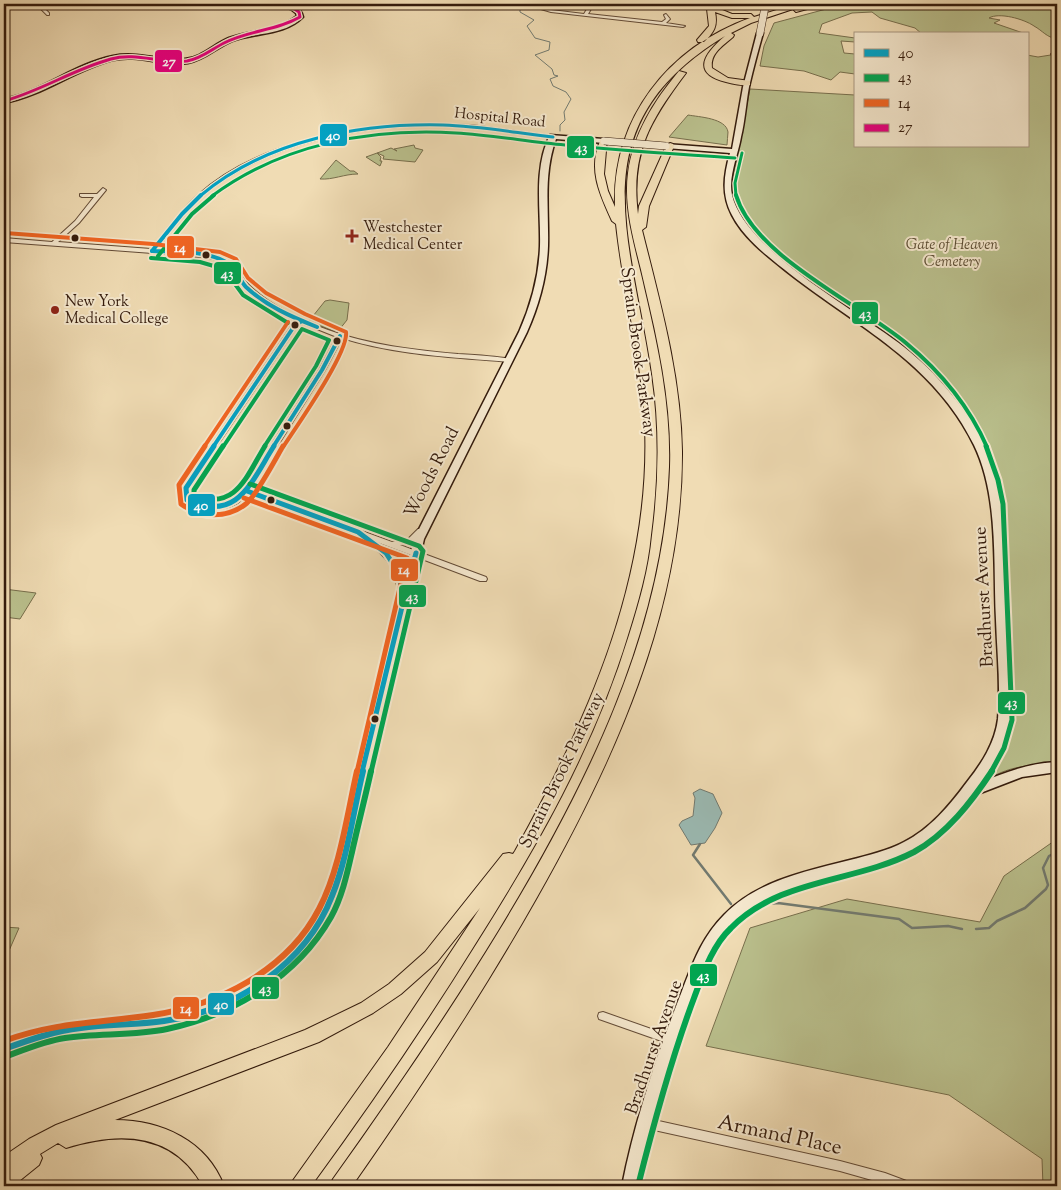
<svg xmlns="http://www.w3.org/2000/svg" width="1061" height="1190" viewBox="0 0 1061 1190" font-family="'Sorts Mill Goudy',serif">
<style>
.green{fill:#bac08d;stroke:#776e4c}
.water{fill:#9bbab3;stroke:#727a70}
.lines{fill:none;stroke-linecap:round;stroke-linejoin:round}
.stream-far1{stroke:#727a70;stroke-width:1}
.stream{stroke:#727a70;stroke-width:2.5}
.street-casing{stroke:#634b36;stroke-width:2}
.secondary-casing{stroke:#341b0c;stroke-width:3}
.highway-casing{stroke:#341b0c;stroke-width:2}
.street{fill:#f5e8ce;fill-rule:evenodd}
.secondary{fill:#f5e8ce;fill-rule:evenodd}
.highway{fill:#f0dcb4;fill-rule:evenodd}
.secondary-bridge-casing{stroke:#341b0c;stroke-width:8;stroke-linecap:butt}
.secondary-bridge{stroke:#f5e8ce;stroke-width:7}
.bus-1-far3-casing{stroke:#f5e8ce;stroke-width:5.5}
.bus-1-far2-casing{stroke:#f5e8ce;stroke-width:7}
.bus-1-far1-casing{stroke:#f5e8ce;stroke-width:9}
.bus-1-casing{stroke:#f5e8ce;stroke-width:10}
.bus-2-far3-casing{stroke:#f5e8ce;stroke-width:5.5}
.bus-2-far2-casing{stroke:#f5e8ce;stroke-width:7}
.bus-2-far1-casing{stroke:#f5e8ce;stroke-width:9}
.bus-2-casing{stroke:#f5e8ce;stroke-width:10}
.bus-3-far2-casing{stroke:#f5e8ce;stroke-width:7}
.bus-3-far1-casing{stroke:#f5e8ce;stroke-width:9}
.bus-3-casing{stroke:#f5e8ce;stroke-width:10}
.bus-4-casing{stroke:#f5e8ce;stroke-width:5.5}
.bus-1-far3{stroke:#03a2c4;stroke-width:3}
.bus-1-far2{stroke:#03a2c4;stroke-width:4}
.bus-1-far1{stroke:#03a2c4;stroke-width:5}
.bus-1{stroke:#03a2c4;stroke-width:6}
.bus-2-far3{stroke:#00a651;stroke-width:3}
.bus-2-far2{stroke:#00a651;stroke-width:4}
.bus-2-far1{stroke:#00a651;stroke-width:5}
.bus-2{stroke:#00a651;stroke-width:6}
.bus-3-far2{stroke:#f26522;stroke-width:4}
.bus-3-far1{stroke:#f26522;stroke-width:5}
.bus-3{stroke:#f26522;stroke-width:6}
.bus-4{stroke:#e5007d;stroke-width:3}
.poi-dot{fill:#8f2418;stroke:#f5e8ce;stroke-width:2}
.bus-dot{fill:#341b0c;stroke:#f5e8ce;stroke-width:2}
.labels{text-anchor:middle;stroke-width:4;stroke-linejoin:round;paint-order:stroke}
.far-street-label{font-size:15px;fill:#341b0c;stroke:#f5e8ce}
.far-poi-label{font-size:15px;fill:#341b0c;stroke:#f5e8ce;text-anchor:start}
.far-park-label{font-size:15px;font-style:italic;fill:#5c4d33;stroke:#f5e8ce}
.street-label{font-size:18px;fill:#341b0c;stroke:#f5e8ce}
.near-street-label{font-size:21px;fill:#341b0c;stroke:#f5e8ce}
.line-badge{stroke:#f5e8ce;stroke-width:2}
.badge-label{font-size:14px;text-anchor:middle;font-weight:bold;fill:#fff}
</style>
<rect width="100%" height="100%" fill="#f0dcb4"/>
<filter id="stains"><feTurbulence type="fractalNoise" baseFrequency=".004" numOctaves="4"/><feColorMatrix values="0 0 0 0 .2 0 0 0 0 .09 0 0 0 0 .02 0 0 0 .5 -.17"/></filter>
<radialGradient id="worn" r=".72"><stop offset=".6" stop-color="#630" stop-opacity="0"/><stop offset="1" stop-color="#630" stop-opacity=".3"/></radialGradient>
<g class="green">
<path d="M845,4h212v35c-11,-2 -14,-8 -23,-13 -10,-7 -35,-14 -45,-8l11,2 -6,3 32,11h-104l-7,-6 -35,-10 -8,-6 -20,1 -30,11 -3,9 36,5v4l-14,-1 3,12 11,1v20l-15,-2 -9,8 -27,-9 -44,-5 4,-20 10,-23z"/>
<path d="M1057,54v710c-21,0 -54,2 -71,18l-5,-2 24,-30 6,-40 -11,-212 -7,-32 -6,-15 -9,-17 -36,-50 -153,-118 -44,-40 -12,-27 -1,-9 1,-14 17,-87 105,6v51h172v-91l11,2z"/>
<path d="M688,115c11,2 38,3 40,17 0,4 -1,9 -1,13l-58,-8z"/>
<path d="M414,145l1,3 8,2 -8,12 -32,-3 1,-3 -7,-3 4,4 -1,4h2l-2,5 -14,-9 25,-9 6,3 -3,-2z"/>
<path d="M336,160l14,11h4l4,3c-14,0 -25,6 -38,5z"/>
<path d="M330,300l19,3 -2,17 -8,10 -6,1 -24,-10 16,-20z"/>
<path d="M4,589l32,4 -16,26 -16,-2z"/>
<path d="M1057,839v347h-14l-1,-27 -93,-64 -243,-49 44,-118 97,-29 133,23 24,-46z"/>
<path d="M4,927l15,1 -15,34z"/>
</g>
<path class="water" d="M700,789l13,5 9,19 -7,15 -10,15 -14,2 -12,-20 3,-4 11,-5 2,-18 -2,-5z"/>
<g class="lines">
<path class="stream-far1" d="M514,4l6,4v4l14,8 -7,6 8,12 15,4 -1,8 -14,5 17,14 2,6 4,1 -8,3 3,7 13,6 5,7 -7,13 1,8 -5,5v6"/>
<g class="stream">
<path d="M700,844l-7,11 38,49"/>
<path d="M757,905l21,-2 121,16 13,9 36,-2 14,3"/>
<path d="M976,929l13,-1 8,-7 28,-13 21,-19 2,-4 -5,-17 6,-12 8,-4"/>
</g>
<g class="street-casing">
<g id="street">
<path d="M41,4h4v5l4,4v2h-2l-6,-6z"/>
<path d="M524,4h6l21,6 33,4 6,-10h4l-6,10 74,8 4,-3 -2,-4 2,-1 4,5 -4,4 19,3 -2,1 -132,-15z"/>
<path d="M1057,52v2l-4,1 -2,-1z"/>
<path d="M413,124l58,1 82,11 2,1 -2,1c-36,-4 -73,-11 -110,-12 -81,-2 -176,16 -240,69 -18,16 -32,36 -47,55 21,2 52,1 71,10 12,6 15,20 25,28 21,19 49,32 76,42 41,15 87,20 130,24 18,1 36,2 53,5v2l-2,1c-56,-5 -114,-7 -167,-24l-17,32 -75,120 142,52 15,-2 11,-11h6l1,2 -1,2 -12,11 -12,1 86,32 1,2 -1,2h-6l-103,-39c18,14 27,31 29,54l-4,2 -4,-2c-1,-27 -11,-40 -33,-55l-1,-2 1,-1 -117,-44c-13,19 -48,20 -64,6l-1,-12 109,-163 6,-4c-18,-8 -35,-17 -50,-30 -7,-6 -11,-14 -16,-21 -9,-12 -26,-12 -39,-14l-189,-14v-4l48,4 23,-21 19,-24h-12l-2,-1v-2h17l6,-6 3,2 -27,33 -21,19 93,7c15,-18 29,-38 47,-54 56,-51 142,-66 215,-71zM302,323l35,14 -18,33 -80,126c-16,11 -31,12 -49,3l-1,-11 108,-162z"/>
<path d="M603,1012l71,25 1,3 -1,3 -4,1 -71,-25 -1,-3 1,-3z"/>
<path d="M645,1118l195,43 45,12 24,9 1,4h-17l-53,-15 -195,-43 -4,-2 -1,-3 1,-3z"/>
</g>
</g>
<g class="secondary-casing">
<g id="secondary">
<path d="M270,4c11,-1 30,-1 33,13 -19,19 -47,15 -71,24 -15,6 -27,19 -44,22 -25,4 -50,-9 -75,-3 -39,10 -70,36 -109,43v-4c39,-8 70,-35 109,-43 24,-5 48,5 72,3 16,-1 29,-15 44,-21 23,-9 47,-6 68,-22l-1,-3 -5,-4z"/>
<path d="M760,31l3,2c-5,18 -10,36 -14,54 -3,16 -4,34 -8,50 -3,18 -13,40 -9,58 13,56 128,117 172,152 33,26 62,61 80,98 20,41 19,87 21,132 2,42 4,84 6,126 0,33 -12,53 -30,79 25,-10 49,-19 76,-20v10l-35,5 -52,20 -29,33 -27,19 -24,10 -100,29 -32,15 -24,19 -12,14 -8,13 -25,62 -25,74 -26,101h-16c13,-66 35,-132 60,-195 11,-28 20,-54 42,-76 33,-34 82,-44 126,-55 19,-5 37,-9 54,-18 26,-13 46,-37 63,-60 15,-19 28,-39 31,-63 3,-33 -1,-66 -2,-99 -3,-56 3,-124 -22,-175 -40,-82 -116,-118 -184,-171 -20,-16 -46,-35 -58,-59 -11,-21 -8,-40 -2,-62l-64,-5 -4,-2 4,-2 66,5 11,-62 14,-54z"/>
<path d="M550,135l54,4 4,2 -4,2 -48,-4c-13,35 -7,71 -8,107 -1,30 -9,59 -21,86l-103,207 -74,319c-7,23 -13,47 -25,68 -32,55 -99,92 -162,103 -29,5 -60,2 -90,7 -24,3 -46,12 -69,20v-14c28,-11 58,-19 88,-22 24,-2 49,0 73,-5 57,-10 123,-46 151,-99 10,-18 14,-39 20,-58l78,-319 105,-207c12,-27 20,-56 21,-86 1,-36 -7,-77 10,-111z"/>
</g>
</g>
<g class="highway-casing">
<g id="highway">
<path d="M713,4h11l-4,5 12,5h19l3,3 42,-13h10l-1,2 21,-2 -30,8 -3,-3 -42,14 -20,10 3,2 -1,2c-10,9 -23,16 -21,31l16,10 22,3v4c-8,1 -16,-1 -24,-3 -36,-9 -21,-29 -1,-46 -148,90 -94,199 -74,338 8,54 7,107 0,161 -3,34 -13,68 -23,100 -34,112 -92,213 -154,311 -51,82 -106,162 -163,240h-22l99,-139 92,-139 -43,54 -36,32 -28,19 -54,29 -204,78c47,0 92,21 109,66h-21c-30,-54 -83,-55 -137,-38l-8,-5 -18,11 2,4 -3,7 -26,21h-9v-30l25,-17 27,-14 249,-95 56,-27 28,-19 36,-32 78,-98 6,-1 4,1 2,-3c73,-131 136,-272 130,-425 -3,-68 -22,-134 -29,-202l-4,-3c-12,-26 -25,-53 -11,-82h6l-3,35 4,17 7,16c-3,-89 53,-159 135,-189h-18l-17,-6c3,14 -1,20 -11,30h-6l-1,-2 12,-14 -2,-17z"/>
<path d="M679,71l7,2c-35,46 -56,80 -48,141l1,-8 27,-60 4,-3 3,1 1,2 -25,60 -3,21 -4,3c18,72 39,146 40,221 1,160 -69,312 -146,448 -56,99 -119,194 -184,287h-22l3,-7c58,-81 114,-163 166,-248 85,-140 165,-297 171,-464 2,-61 -11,-121 -25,-180 -8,-37 -22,-76 -17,-114 5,-39 26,-72 51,-102z"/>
</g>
</g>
<use href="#street" class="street"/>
<use href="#secondary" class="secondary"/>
<use href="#highway" class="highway"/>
<g class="secondary-bridge-casing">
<g id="secondary-bridge">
<path d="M760,33l5,-26"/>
<path d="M604,141l62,5"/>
</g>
</g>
<use href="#secondary-bridge" class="secondary-bridge"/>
<g class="bus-1-far3-casing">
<path id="bus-1-far3" d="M200,196c66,-56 159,-73 243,-71 37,1 74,8 110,12"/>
</g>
<g class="bus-1-far2-casing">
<g id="bus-1-far2">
<path d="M152,251l30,-37 19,-19"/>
<path d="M152,251c25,1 54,-1 76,12 9,5 11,17 18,24 20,19 46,30 71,40"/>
<path d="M213,447l82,-122 7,-4"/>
<path d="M273,447l49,-77 18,-34"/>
</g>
</g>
<g class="bus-1-far1-casing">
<g id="bus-1-far1">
<path d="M214,446l-28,42 1,12c51,23 64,-18 87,-54"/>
<path d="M247,491l111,41 28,21 14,22 2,32 -40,165"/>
<path d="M404,597l12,-44"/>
</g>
</g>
<g class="bus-1-casing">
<path id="bus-1" d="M4,1049c25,-9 50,-18 77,-21 27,-4 55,-3 83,-7 71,-10 142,-57 168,-125 16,-40 21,-84 31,-125"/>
</g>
<g class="bus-2-far3-casing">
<g id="bus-2-far3">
<path d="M212,196c70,-52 158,-68 244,-63 37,2 73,9 109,12 57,6 113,9 170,13"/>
<path d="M736,196l-1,-13 7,-30"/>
</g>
</g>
<g class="bus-2-far2-casing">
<g id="bus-2-far2">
<path d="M736,195c18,61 122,108 170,148 35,29 63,63 81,104"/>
<path d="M158,256l34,-42 22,-19"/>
<path d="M151,258l49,4 24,7 19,26 45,28"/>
<path d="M223,447l79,-118 27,11 -13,26 -52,81"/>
</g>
</g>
<g class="bus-2-far1-casing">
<g id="bus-2-far1">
<path d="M223,446l-29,44v5c42,17 53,-20 71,-49"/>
<path d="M986,446l12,34 5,24 9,216 -8,28 -13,24"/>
<path d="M250,484l169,62 4,5 -52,221"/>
</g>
</g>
<g class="bus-2-casing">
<g id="bus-2">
<path d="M7,1056c19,-7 38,-15 58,-18 33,-5 69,-2 102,-9 66,-14 130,-52 164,-112 11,-20 16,-43 21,-65 6,-27 13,-54 19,-81"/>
<path d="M638,1186c16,-64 33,-127 56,-188 9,-24 18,-52 37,-70 49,-50 123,-45 183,-76 33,-18 58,-51 78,-81"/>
</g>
</g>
<g class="bus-3-far2-casing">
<g id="bus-3-far2">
<path d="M5,233l148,11 67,8 16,7 12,19 18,15 39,21 41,18c3,20 -50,95 -63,115"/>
<path d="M204,447l84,-125"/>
</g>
</g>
<g class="bus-3-far1-casing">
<g id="bus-3-far1">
<path d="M205,446l-26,39 2,19c19,14 47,15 66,-1 10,-9 28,-43 36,-57"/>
<path d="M244,498l163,60 -50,214"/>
</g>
</g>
<g class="bus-3-casing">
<path id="bus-3" d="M4,1041c51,-19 96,-18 149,-26 65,-10 134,-44 166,-106 21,-40 28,-94 38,-138"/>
</g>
<g class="bus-4-casing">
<path id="bus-4" d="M4,101c37,-10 70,-32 107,-42 25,-7 50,5 76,2 14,-2 25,-12 37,-18 25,-13 52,-12 76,-26l-1,-5 -6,-4 -20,-4"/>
</g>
<use href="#bus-1-far3" class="bus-1-far3"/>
<use href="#bus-1-far2" class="bus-1-far2"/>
<use href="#bus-1-far1" class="bus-1-far1"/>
<use href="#bus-1" class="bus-1"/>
<use href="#bus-2-far3" class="bus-2-far3"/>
<use href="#bus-2-far2" class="bus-2-far2"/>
<use href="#bus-2-far1" class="bus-2-far1"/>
<use href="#bus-2" class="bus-2"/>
<use href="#bus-3-far2" class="bus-3-far2"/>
<use href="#bus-3-far1" class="bus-3-far1"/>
<use href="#bus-3" class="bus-3"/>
<use href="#bus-4" class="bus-4"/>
</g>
<g class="poi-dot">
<path d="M349.5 228.5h5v5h5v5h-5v5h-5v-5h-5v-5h5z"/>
<circle cx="55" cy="310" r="5"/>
</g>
<g class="bus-dot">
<circle cx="75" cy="238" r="4.5"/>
<circle cx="206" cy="255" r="4.5"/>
<circle cx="295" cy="325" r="4.5"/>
<circle cx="337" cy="341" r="4.5"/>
<circle cx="287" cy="426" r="4.5"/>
<circle cx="271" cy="500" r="4.5"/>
<circle cx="375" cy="719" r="4.5"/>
</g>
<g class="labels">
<g class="far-street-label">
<text transform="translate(500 117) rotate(6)" y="5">Hospital Road</text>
</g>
<g class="far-poi-label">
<text x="363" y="232">Westchester<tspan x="363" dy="17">Medical Center</tspan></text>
<text x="65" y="306">New York<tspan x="65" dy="17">Medical College</tspan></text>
</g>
<g class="far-park-label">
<text x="952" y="249">Gate of Heaven<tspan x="952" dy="17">Cemetery</tspan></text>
</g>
<g class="street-label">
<text transform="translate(639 352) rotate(82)" y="6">Sprain Brook Parkway</text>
<text transform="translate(431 472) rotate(-63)" y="6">Woods Road</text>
<text transform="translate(983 597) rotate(-93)" y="6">Bradhurst Avenue</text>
<text transform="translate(561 770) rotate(-64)" y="6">Sprain Brook Parkway</text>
<text transform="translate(653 1047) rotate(-71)" y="6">Bradhurst Avenue</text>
</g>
<g class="near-street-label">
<text transform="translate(780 1134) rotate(12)" y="7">Armand Place</text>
</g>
</g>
<g class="line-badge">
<rect x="154" y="49" width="29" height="24" rx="5" fill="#e5007d"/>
<rect x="319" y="123" width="29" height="24" rx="5" fill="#03a2c4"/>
<rect x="566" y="135" width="29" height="24" rx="5" fill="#00a651"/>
<rect x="166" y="235" width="29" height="24" rx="5" fill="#f26522"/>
<rect x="213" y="261" width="29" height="24" rx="5" fill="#00a651"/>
<rect x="851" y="301" width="28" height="24" rx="5" fill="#00a651"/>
<rect x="187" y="493" width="29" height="24" rx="5" fill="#03a2c4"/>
<rect x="390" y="558" width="29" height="24" rx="5" fill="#f26522"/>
<rect x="398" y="584" width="29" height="24" rx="5" fill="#00a651"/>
<rect x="997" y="691" width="29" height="24" rx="5" fill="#00a651"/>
<rect x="689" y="963" width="29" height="24" rx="5" fill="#00a651"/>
<rect x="251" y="976" width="29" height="24" rx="5" fill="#00a651"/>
<rect x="207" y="992" width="28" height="24" rx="5" fill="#03a2c4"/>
<rect x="172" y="996" width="28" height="24" rx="5" fill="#f26522"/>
</g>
<g class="badge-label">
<text x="169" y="66">27</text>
<text x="333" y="140">40</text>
<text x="581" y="152">43</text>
<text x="180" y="252">14</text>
<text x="227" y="278">43</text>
<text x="865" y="318">43</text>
<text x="201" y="510">40</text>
<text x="404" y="574">14</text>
<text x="412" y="601">43</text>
<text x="1011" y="707">43</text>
<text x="703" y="980">43</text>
<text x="265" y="993">43</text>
<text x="221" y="1009">40</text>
<text x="186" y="1013">14</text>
</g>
<rect width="1061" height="1190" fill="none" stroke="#f0dcb4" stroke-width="20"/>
<rect x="5" y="5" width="1051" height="1180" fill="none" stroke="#341b0c" stroke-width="2.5"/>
<rect x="10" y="10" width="1041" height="1170" fill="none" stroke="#341b0c"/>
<rect x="854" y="32" width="175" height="115" fill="#f5e8ce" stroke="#a89680"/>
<rect x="864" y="49" width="25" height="8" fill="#03a2c4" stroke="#a89680"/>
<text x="898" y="58" font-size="15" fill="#341b0c">40</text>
<rect x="864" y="74" width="25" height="8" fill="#00a651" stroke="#a89680"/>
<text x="898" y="82" font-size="15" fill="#341b0c">43</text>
<rect x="864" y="99" width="25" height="8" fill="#f26522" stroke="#a89680"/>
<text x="898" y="108" font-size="15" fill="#341b0c">14</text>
<rect x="864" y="124" width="25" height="8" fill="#e5007d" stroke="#a89680"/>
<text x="898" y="132" font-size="15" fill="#341b0c">27</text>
<rect width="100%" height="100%" filter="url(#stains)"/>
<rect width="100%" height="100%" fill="url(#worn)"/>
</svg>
